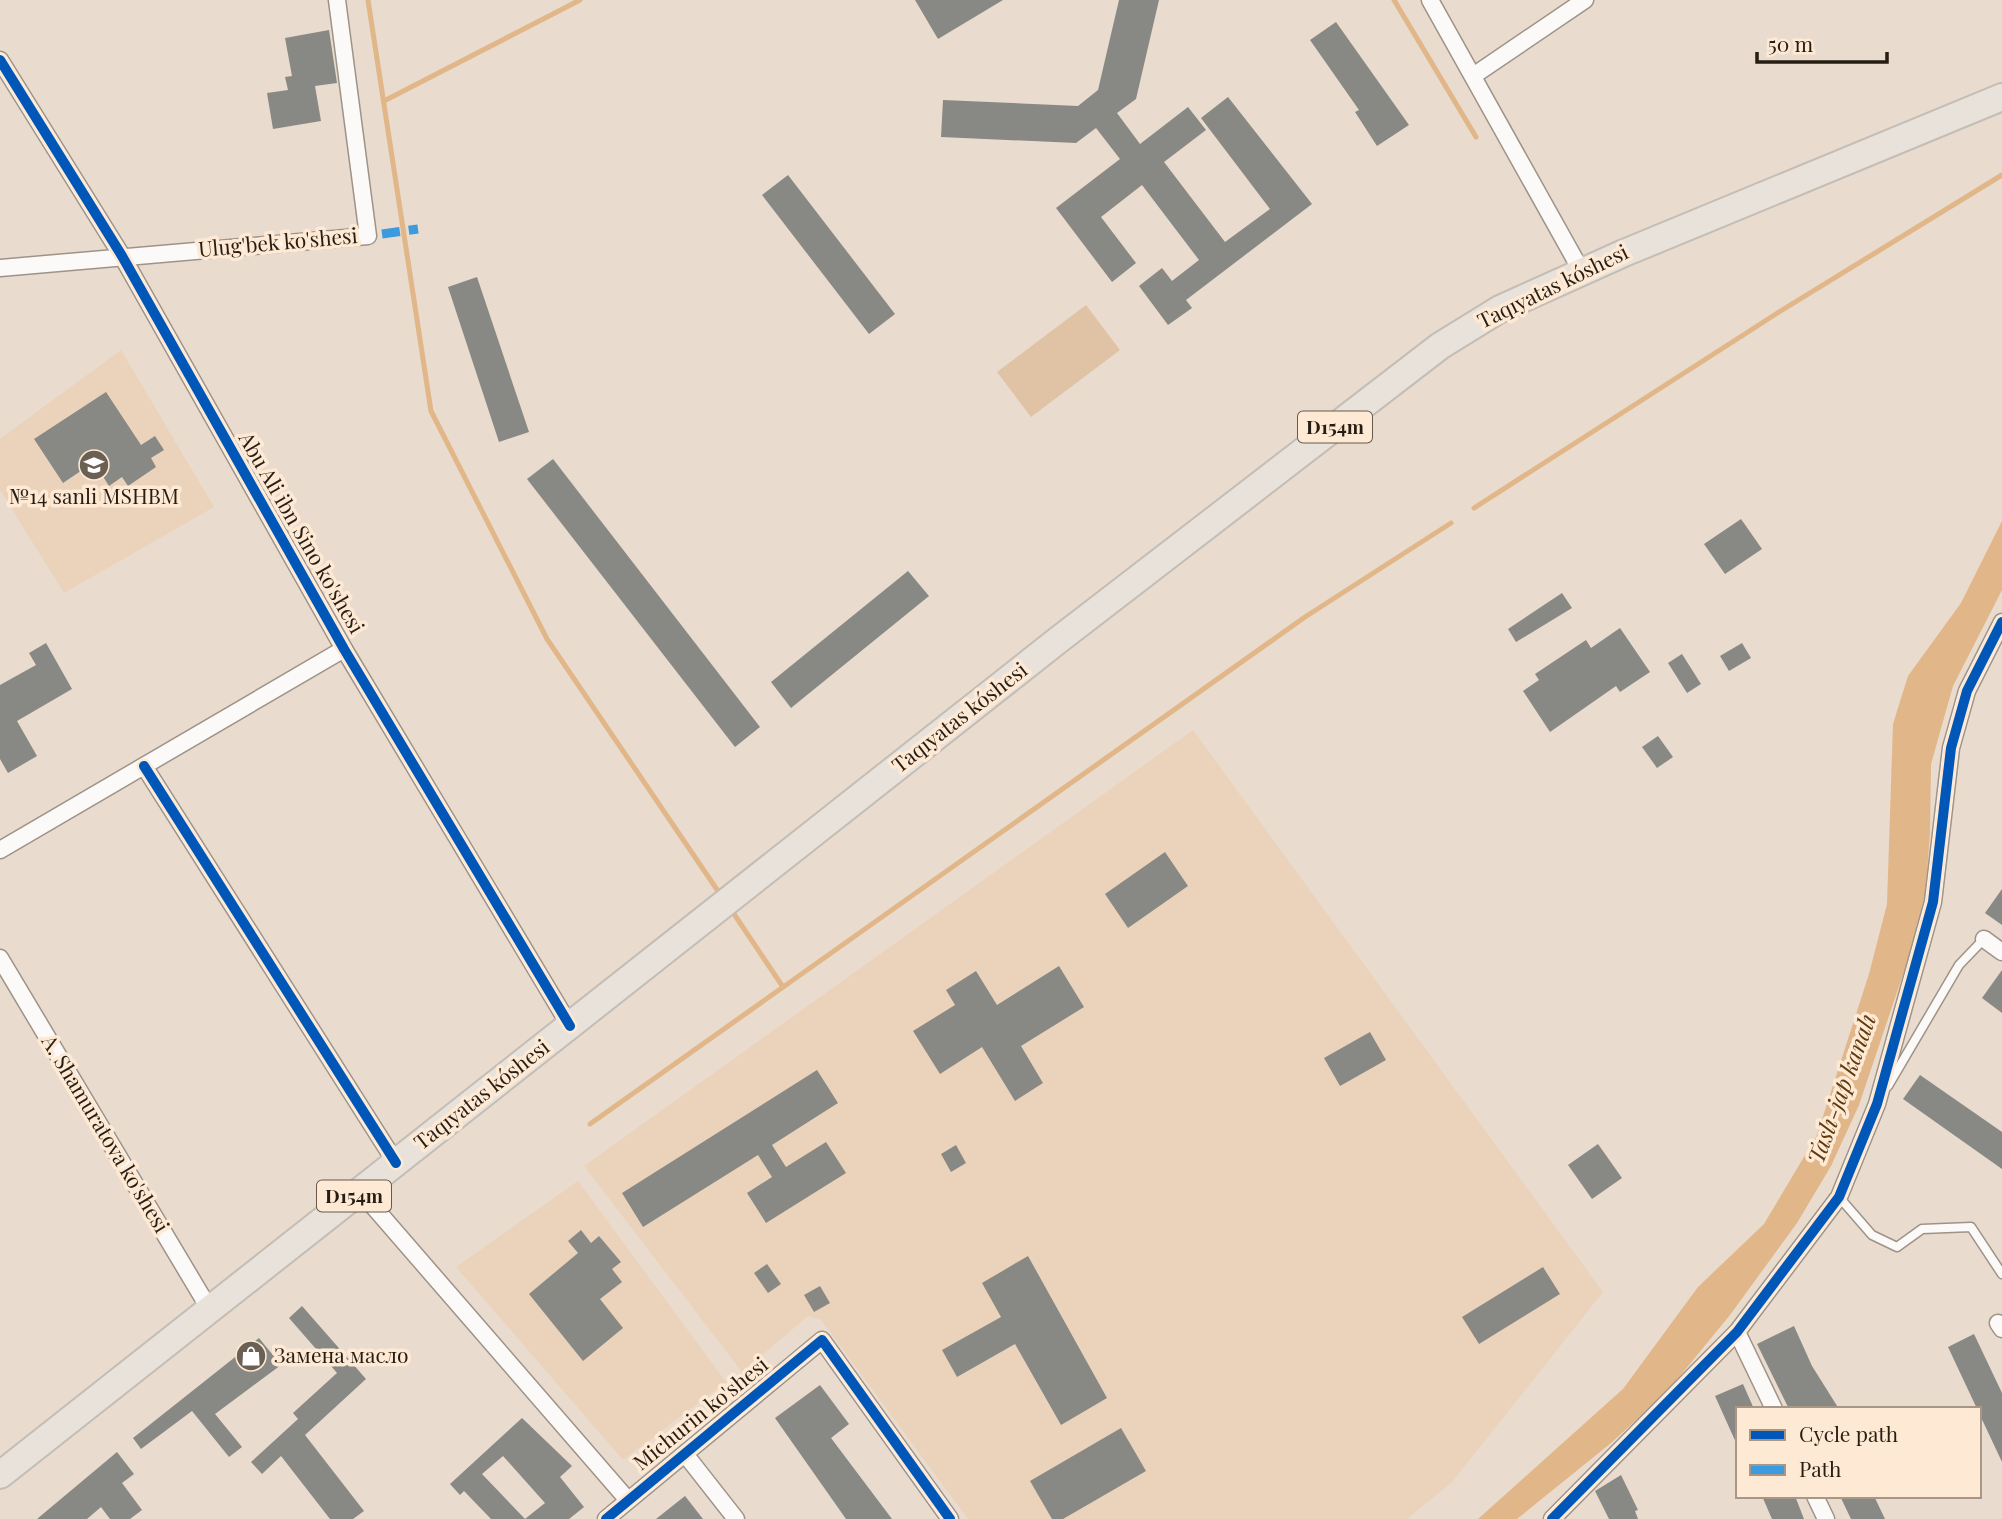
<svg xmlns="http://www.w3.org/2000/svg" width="2002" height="1519" viewBox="0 0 2002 1519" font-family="'Playfair Display',serif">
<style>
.built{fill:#ebd3bb}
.green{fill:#e0c3a5}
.water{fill:#e1b688}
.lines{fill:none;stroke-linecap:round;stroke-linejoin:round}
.stream{stroke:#e1b688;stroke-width:5}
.building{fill:#888984}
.lane-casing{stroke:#9e9388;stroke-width:11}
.street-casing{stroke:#9e9388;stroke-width:19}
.primary-casing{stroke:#c3bdb5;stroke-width:30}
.lane{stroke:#fcfaf8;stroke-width:8}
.street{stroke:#fcfaf8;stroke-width:16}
.primary{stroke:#e8e2db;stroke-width:26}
.quiet{stroke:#3c9bde;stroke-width:9;stroke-dasharray:18 9;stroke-linecap:butt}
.cycleway-casing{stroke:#fee9d4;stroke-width:15}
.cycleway{stroke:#0057b8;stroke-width:10}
.labels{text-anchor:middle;stroke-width:7;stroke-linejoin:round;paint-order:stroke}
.shield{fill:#fee9d4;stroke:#675a4d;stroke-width:2}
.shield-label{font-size:19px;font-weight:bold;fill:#261d13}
.street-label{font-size:21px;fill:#261d13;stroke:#fee9d4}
.poi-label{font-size:21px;fill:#261d13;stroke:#fee9d4}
.water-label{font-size:23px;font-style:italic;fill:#5f3a0b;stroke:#fee9d4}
</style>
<rect width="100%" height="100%" fill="#e9dbcd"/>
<g class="built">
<path d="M121,350l93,157 -150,86 -64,-103v-51z"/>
<path d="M1193,730l410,562 -151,190 -45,37h-439l-147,-199 -13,-4 -66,56 -158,-206z"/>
<path d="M578,1181l148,201 -103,78 -167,-193z"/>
</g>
<path class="green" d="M1086,305l34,45 -89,67 -34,-45z"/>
<path class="water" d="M2002,521v69l-49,96 -22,78 -1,69 -6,79 -65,193 -28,61 -34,57 -67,92 -64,78 -55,50 -94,76h-39l145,-130 75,-102 66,-63 53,-89 52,-161 18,-70 6,-180 15,-48 53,-73z"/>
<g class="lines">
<g class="stream">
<path d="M368,0l63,411 116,228 175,258"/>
<path d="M1394,0l82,137"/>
<path d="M384,101l196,-101"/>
<path d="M1474,508l305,-196 223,-137"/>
<path d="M730,908l53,79"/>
<path d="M590,1124l715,-507 146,-94"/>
</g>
</g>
<g class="building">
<path d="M915,0h88l-65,39z"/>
<path d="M1119,0h40l-23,99 -19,14 23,31 48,-37 18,23 -42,32 61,80 45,-33 -69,-91 27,-21 84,107 -126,96 6,8 -24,17 -29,-39 23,-18 10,13 27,-21 -57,-75 -41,32 35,46 -24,19 -56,-74 64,-49 -24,-31 -20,15 -135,-6 2,-37 135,6 20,-16z"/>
<path d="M1336,22l73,103 -32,21 -22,-34 4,-2 -49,-70z"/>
<path d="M329,30l8,53 -22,3 6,35 -48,8 -6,-36 21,-3 -3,-13 7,-1 -7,-38z"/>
<path d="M788,175l107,139 -26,20 -107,-139z"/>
<path d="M477,277l52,155 -30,10 -51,-155z"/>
<path d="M106,392l35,53 14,-9 9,14 -13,8 5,9 -28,19 -6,-9 -13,9 -15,-24 -31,21 -29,-44z"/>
<path d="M553,459l207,268 -25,20 -208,-268z"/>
<path d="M1741,519l21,30 -37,25 -21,-30z"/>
<path d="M908,571l21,25 -138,112 -20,-26z"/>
<path d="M1562,593l10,15 -56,34 -8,-13z"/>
<path d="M1620,628l30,44 -30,20 -4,-6 -66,46 -27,-41 16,-11 -4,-6 51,-34 5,8z"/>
<path d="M46,643l26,46 -55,32 20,35 -29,17 -8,-14v-74l36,-20 -7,-12z"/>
<path d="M1742,643l9,15 -22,13 -9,-15z"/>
<path d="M1682,654l19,30 -14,9 -19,-30z"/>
<path d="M1658,736l15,21 -16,11 -15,-21z"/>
<path d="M1165,852l23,34 -60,42 -23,-34z"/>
<path d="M2002,889v36l-17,-12z"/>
<path d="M1059,966l25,41 -63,39 22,37 -28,18 -33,-54 -42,27 -27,-43 42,-26 -9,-15 30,-19 21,34z"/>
<path d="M2002,970v43l-20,-15z"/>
<path d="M1370,1032l16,28 -46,26 -16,-28z"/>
<path d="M817,1070l21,33 -66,42 14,22 40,-25 20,31 -80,50 -19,-30 25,-16 -14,-22 -115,72 -21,-34z"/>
<path d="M1920,1075l82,57v37l-99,-70z"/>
<path d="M1598,1144l24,34 -30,21 -24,-34z"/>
<path d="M956,1145l10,18 -15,9 -10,-18z"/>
<path d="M581,1230l10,13 8,-7 22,26 -9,7 10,13 -22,17 23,29 -40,33 -54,-67 49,-41 -10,-12z"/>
<path d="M1028,1256l79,142 -46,27 -46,-81 -58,33 -15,-27 59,-33 -19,-34z"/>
<path d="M767,1264l14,20 -13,9 -14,-20z"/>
<path d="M1543,1267l17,27 -81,50 -17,-27z"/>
<path d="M820,1286l10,17 -16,9 -10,-17z"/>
<path d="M302,1306l64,73 -61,56 59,76 -11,8h-23l-49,-63 -19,18 -11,-12 47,-43 -5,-6 44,-40 -48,-55z"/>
<path d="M1794,1326l18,40 27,43h-50l-32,-65z"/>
<path d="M1974,1334l28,59v69l-54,-115z"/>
<path d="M259,1338l22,27 -66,49 27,33 -13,10 -37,-46 -51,38 -8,-11z"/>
<path d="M1743,1384l11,25h-16v38l-23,-51z"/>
<path d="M820,1385l29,39 -18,14 61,81h-46l-71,-101z"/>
<path d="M522,1418l50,48 -12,11 24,30 -15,12h-44l20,-16 -42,-47 -21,18 43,45h-34l-27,-28 -4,4 -10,-11z"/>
<path d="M1121,1428l25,43 -83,48h-11l-22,-38z"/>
<path d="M117,1452l17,22 -12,9 20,27 -12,9h-20l-9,-12 -14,12h-50z"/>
<path d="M1621,1475l17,35 -3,1 3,8h-29l-14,-28z"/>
<path d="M685,1496l18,23h-47z"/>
<path d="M1762,1496h33l9,23h-32z"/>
<path d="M1840,1496h34l11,23h-34z"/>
</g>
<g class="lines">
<g class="lane-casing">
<g id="lane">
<path d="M1888,1086l71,-121 25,-26"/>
<path d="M1839,1197l33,38 25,12 25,-18 49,-2 31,47"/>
</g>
</g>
<g class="street-casing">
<g id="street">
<path d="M1430,0l152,272"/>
<path d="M0,60l122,196 222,393 226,377"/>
<path d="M1473,76l112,-76"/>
<path d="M0,268l368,-32 -31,-236"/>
<path d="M144,766l252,397"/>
<path d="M0,850l344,-201"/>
<path d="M1984,939l18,13"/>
<path d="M0,958l210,352"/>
<path d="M360,1191l267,308"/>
<path d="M1998,1323l4,6"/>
<path d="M1737,1332l37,77"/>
<path d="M685,1454l51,65"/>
<path d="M1815,1496l11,23"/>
<path d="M606,1519l216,-179 128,179"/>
<path d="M1552,1519l185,-187 102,-135 38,-93 56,-202 18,-154 16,-57 35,-69"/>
</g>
</g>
<g class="primary-casing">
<path id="primary" d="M0,1475l1057,-834 383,-295 60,-37 124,-56 378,-156"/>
</g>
<use href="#lane" class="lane"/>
<use href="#street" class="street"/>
<use href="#primary" class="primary"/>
<path class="quiet" d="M382,234l36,-5"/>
<g class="cycleway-casing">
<g id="cycleway">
<path d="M0,60l122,196 222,393 226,377"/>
<path d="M144,766l252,397"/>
<path d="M606,1519l216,-179 128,179"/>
<path d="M1552,1519l185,-187 102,-135 38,-93 56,-202 18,-154 16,-57 35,-69"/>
</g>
</g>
<use href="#cycleway" class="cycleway"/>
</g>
<defs>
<g id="school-disc" transform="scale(1.575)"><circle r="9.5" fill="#6a6054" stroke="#fee9d4"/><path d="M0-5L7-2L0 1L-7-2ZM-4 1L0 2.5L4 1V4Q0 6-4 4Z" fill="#fff"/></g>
<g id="shop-disc" transform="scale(1.575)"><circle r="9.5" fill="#6a6054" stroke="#fee9d4"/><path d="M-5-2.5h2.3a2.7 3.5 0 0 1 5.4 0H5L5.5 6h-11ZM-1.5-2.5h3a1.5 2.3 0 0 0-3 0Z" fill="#fff"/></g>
</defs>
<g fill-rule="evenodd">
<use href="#school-disc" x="94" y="465"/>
<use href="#shop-disc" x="251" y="1356"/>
</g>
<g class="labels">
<g class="shield">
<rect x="1298" y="411.5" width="74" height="31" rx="5"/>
<rect x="317" y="1180.5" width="74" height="31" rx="5"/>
</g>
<g class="shield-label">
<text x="1335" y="434">D154m</text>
<text x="354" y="1203">D154m</text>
</g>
<g class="street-label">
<text transform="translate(278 243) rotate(-5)" y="7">Ulug'bek ko'shesi</text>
<text transform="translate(1553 287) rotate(-26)" y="7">Taqıyatas kóshesi</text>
<text transform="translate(301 533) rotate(60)" y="7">Abu Ali ibn Sino ko'shesi</text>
<text transform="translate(960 718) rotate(-38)" y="7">Taqıyatas kóshesi</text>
<text transform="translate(482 1095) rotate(-38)" y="7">Taqıyatas kóshesi</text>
<text transform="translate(105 1134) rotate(59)" y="7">A. Shamuratova ko'shesi</text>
<text transform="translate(701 1414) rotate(-39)" y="7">Michurin ko'shesi</text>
</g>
<g class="poi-label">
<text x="94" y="504">№14 sanli MSHBM</text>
<text x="274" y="1363" text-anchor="start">Замена масло</text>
</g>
<g class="water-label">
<text transform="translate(1842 1089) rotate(-70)" y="8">Taslı-jap kanalı</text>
</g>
</g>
<rect x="1736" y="1407" width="245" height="91" fill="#fee9d4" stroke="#a89787" stroke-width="2"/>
<rect x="1750" y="1430" width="35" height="10" fill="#0057b8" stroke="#a89787" stroke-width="2"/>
<text x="1799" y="1442" font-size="21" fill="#261d13">Cycle path</text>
<rect x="1750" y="1465" width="35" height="10" fill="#3c9bde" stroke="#a89787" stroke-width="2"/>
<text x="1799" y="1477" font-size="21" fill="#261d13">Path</text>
<path d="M1757 52v10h130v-10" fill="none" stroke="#261d13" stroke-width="3.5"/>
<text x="1768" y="52" font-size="21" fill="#261d13" stroke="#fee9d4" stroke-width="5" paint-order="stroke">50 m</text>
</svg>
